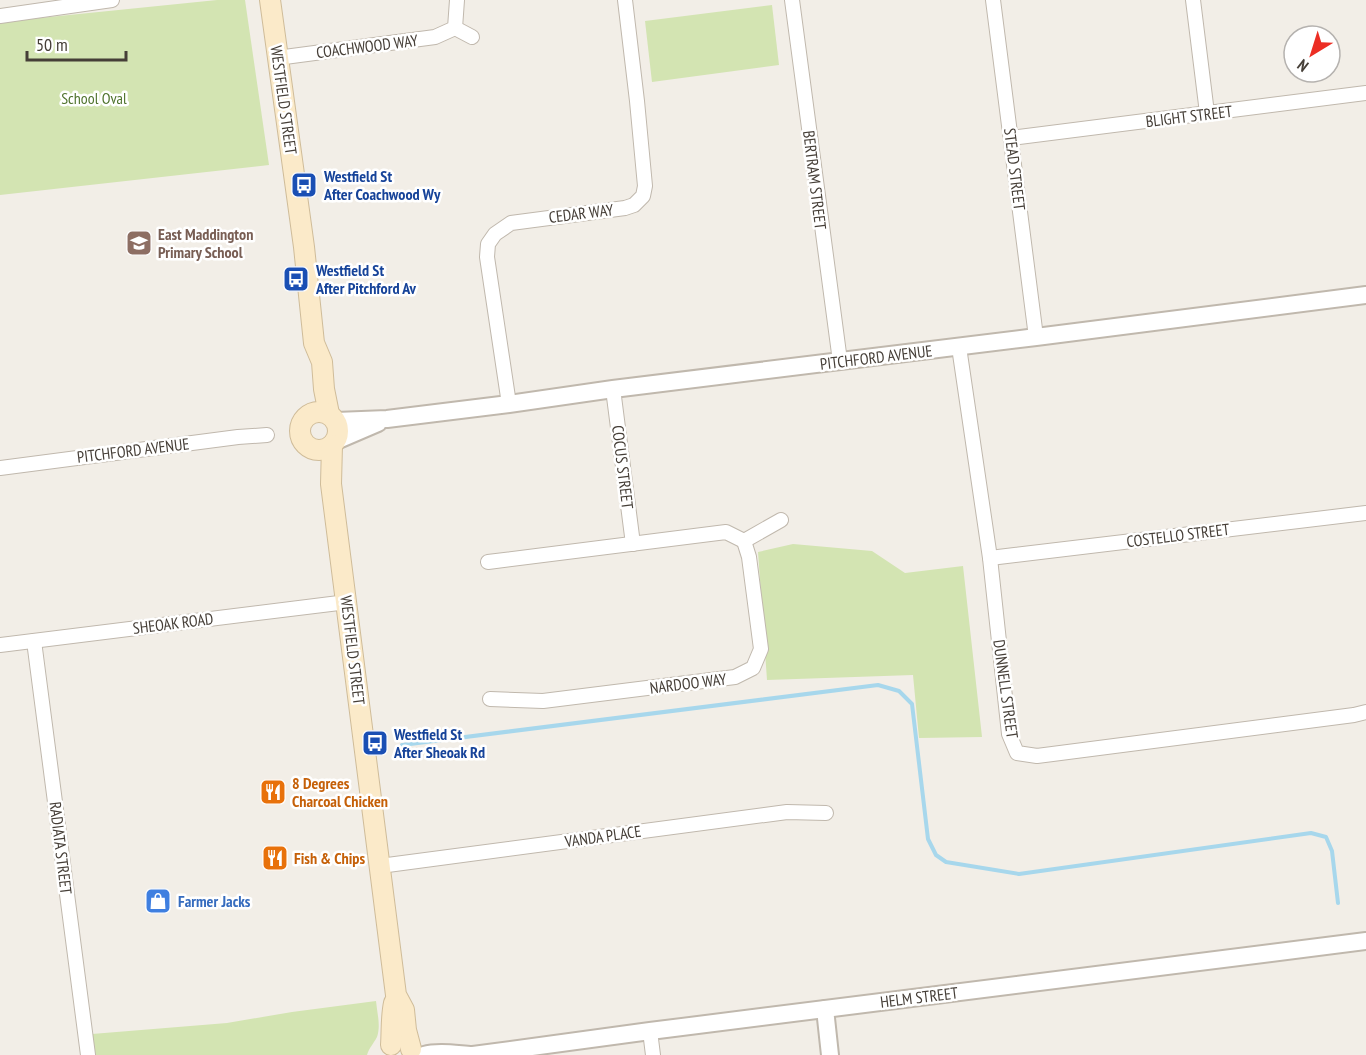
<svg xmlns="http://www.w3.org/2000/svg" width="1366" height="1055" viewBox="0 0 1366 1055" font-family="'PT Sans Narrow',sans-serif">
<style>
.green{fill:#d3e4b2}
.lines{fill:none;stroke-linecap:round;stroke-linejoin:round}
.stream{stroke:#a7d7ec;stroke-width:4}
.minor-casing{stroke:#c0b8ad;stroke-width:16}
.tertiary-casing{stroke:#c0b8ad;stroke-width:20}
.secondary-casing{stroke:#cfbc99;stroke-width:22}
.minor{stroke:#fff;stroke-width:14}
.tertiary{stroke:#fff;stroke-width:16}
.secondary{stroke:#fbeac9;stroke-width:20}
.labels{text-anchor:middle;stroke-width:5;stroke-linejoin:round;paint-order:stroke}
.street-label{font-size:16px;fill:#453e37;stroke:#fff}
.park-label{font-size:16px;fill:#4f732d;stroke:#fff}
.transit-label{font-size:16px;font-weight:bold;fill:#164399;stroke:#fff;text-anchor:start}
.education-label{font-size:16px;font-weight:bold;fill:#785e54;stroke:#fff;text-anchor:start}
.food-label{font-size:16px;font-weight:bold;fill:#c56008;stroke:#fff;text-anchor:start}
.shop-label{font-size:16px;font-weight:bold;fill:#366cbe;stroke:#fff;text-anchor:start}
</style>
<rect width="100%" height="100%" fill="#f2eee7"/>
<g class="green">
<path d="M217,0h28l24,165 -269,30v-173z"/>
<path d="M772,5l7,60 -127,17 -7,-61z"/>
<path d="M793,544l79,7 33,22 58,-7 19,171 -63,1 -6,-63 -146,5 -9,-128z"/>
<path d="M376,1001c1,12 5,24 1,36 -3,6 -8,11 -10,18h-272l-3,-21 135,-11 65,-11z"/>
</g>
<g class="lines">
<path class="stream" d="M402,745l476,-60 21,6 13,13 16,135 8,16 10,7 73,12 292,-41 15,4 6,14 6,52"/>
<g class="minor-casing">
<g id="minor">
<path d="M792,0l48,361"/>
<path d="M993,0l43,337"/>
<path d="M1193,0l14,113"/>
<path d="M0,16l112,-16"/>
<path d="M455,28l17,9"/>
<path d="M277,58l158,-21 20,-9 2,-28"/>
<path d="M1011,138l355,-45"/>
<path d="M959,347l31,211 19,176 8,19 20,3 317,-41 12,-3"/>
<path d="M613,389l20,155"/>
<path d="M509,404l-22,-147 1,-13 7,-10 16,-11 114,-15 9,-3 9,-9 2,-10 -8,-85 -12,-101"/>
<path d="M0,468l238,-31 29,-2"/>
<path d="M990,558l376,-45"/>
<path d="M488,562l238,-30 18,9 37,-21"/>
<path d="M34,641l54,414"/>
<path d="M0,645l347,-43"/>
<path d="M490,699l53,2 192,-24 18,-9 8,-19 -12,-92 -5,-16"/>
<path d="M380,866l407,-54 39,1"/>
<path d="M650,1031l3,24"/>
</g>
</g>
<g class="tertiary-casing">
<g id="tertiary">
<path d="M336,421l51,-2 122,-15 104,-15 423,-52 330,-42"/>
<path d="M336,441l42,-18"/>
<path d="M825,1009l5,46"/>
<path d="M424,1055c14,-4 32,-1 48,0"/>
<path d="M473,1055l177,-24 716,-90"/>
</g>
</g>
<g class="secondary-casing">
<g id="secondary">
<path d="M270,0l34,247 10,96 8,19 2,27 5,25"/>
<circle cx="319" cy="431" r="19"/>
<path d="M332,445l-1,39 65,511 8,15 2,20 5,19"/>
<path d="M391,1045c1,-14 0,-28 3,-42"/>
</g>
</g>
<use href="#minor" class="minor"/>
<use href="#tertiary" class="tertiary"/>
<use href="#secondary" class="secondary"/>
</g>
<defs>
<g id="bus-square" transform="scale(1.35)"><rect x="-9" y="-9" width="18" height="18" rx="4" fill="#1a4fb4" stroke="#fff"/><path d="M-5-6H5V4H4V6H2V4H-2V6H-4V4H-5ZM-3.5-4V0h7V-4ZM-3.5 1.2v1.5H-2V1.2ZM2 1.2v1.5H3.5V1.2Z" fill="#fff"/></g>
<g id="school-square" transform="scale(1.35)"><rect x="-9" y="-9" width="18" height="18" rx="4" fill="#8d6e63" stroke="#fff"/><path d="M0-5L7-2L0 1L-7-2ZM-4 1L0 2.5L4 1V4Q0 6-4 4Z" fill="#fff"/></g>
<g id="restaurant-square" transform="scale(1.35)"><rect x="-9" y="-9" width="18" height="18" rx="4" fill="#e8710a" stroke="#fff"/><path d="M-5-6h1v4h1v-4h1v4h1v-4h1v5L-1.5 .5V6h-2V.5L-5-1ZM5-6V6H3V1.5H1.5Q1.5-4 5-6Z" fill="#fff"/></g>
<g id="shop-square" transform="scale(1.35)"><rect x="-9" y="-9" width="18" height="18" rx="4" fill="#3f7fe0" stroke="#fff"/><path d="M-5-2.5h2.3a2.7 3.5 0 0 1 5.4 0H5L5.5 6h-11ZM-1.5-2.5h3a1.5 2.3 0 0 0-3 0Z" fill="#fff"/></g>
</defs>
<g fill-rule="evenodd">
<use href="#bus-square" x="304" y="185"/>
<use href="#school-square" x="139" y="243"/>
<use href="#bus-square" x="296" y="279"/>
<use href="#bus-square" x="375" y="743"/>
<use href="#restaurant-square" x="273" y="792"/>
<use href="#restaurant-square" x="275" y="858"/>
<use href="#shop-square" x="158" y="901"/>
</g>
<g class="labels">
<g class="street-label">
<text transform="translate(367 46) rotate(-7)" y="6">COACHWOOD WAY</text>
<text transform="translate(284 100) rotate(82)" y="6">WESTFIELD STREET</text>
<text transform="translate(1189 116) rotate(-7)" y="6">BLIGHT STREET</text>
<text transform="translate(1015 169) rotate(83)" y="6">STEAD STREET</text>
<text transform="translate(815 180) rotate(83)" y="6">BERTRAM STREET</text>
<text transform="translate(581 213) rotate(-7)" y="6">CEDAR WAY</text>
<text transform="translate(876 357) rotate(-7)" y="6">PITCHFORD AVENUE</text>
<text transform="translate(133 450) rotate(-7)" y="6">PITCHFORD AVENUE</text>
<text transform="translate(623 467) rotate(83)" y="6">COCUS STREET</text>
<text transform="translate(1178 535) rotate(-7)" y="6">COSTELLO STREET</text>
<text transform="translate(173 623) rotate(-7)" y="6">SHEOAK ROAD</text>
<text transform="translate(353 650) rotate(83)" y="6">WESTFIELD STREET</text>
<text transform="translate(688 683) rotate(-7)" y="6">NARDOO WAY</text>
<text transform="translate(1006 689) rotate(82)" y="6">DUNNELL STREET</text>
<text transform="translate(603 836) rotate(-8)" y="6">VANDA PLACE</text>
<text transform="translate(61 848) rotate(83)" y="6">RADIATA STREET</text>
<text transform="translate(919 997) rotate(-7)" y="6">HELM STREET</text>
</g>
<g class="park-label">
<text x="94" y="104">School Oval</text>
</g>
<g class="transit-label">
<text x="324" y="182">Westfield St<tspan x="324" dy="18">After Coachwood Wy</tspan></text>
<text x="316" y="276">Westfield St<tspan x="316" dy="18">After Pitchford Av</tspan></text>
<text x="394" y="740">Westfield St<tspan x="394" dy="18">After Sheoak Rd</tspan></text>
</g>
<g class="education-label">
<text x="158" y="240">East Maddington<tspan x="158" dy="18">Primary School</tspan></text>
</g>
<g class="food-label">
<text x="292" y="789">8 Degrees<tspan x="292" dy="18">Charcoal Chicken</tspan></text>
<text x="294" y="864">Fish &amp; Chips</text>
</g>
<g class="shop-label">
<text x="178" y="907">Farmer Jacks</text>
</g>
</g>
<g transform="translate(1312 54) rotate(218)"><circle r="28" fill="#ffffff" stroke="#b5b2af" stroke-width="1.5"/>
<path d="M0-4.5L10 22L0 15L-10 22Z" fill="#ec2e24"/>
<text y="-9" font-size="16" font-weight="bold" text-anchor="middle" fill="#453e37">N</text>
</g>
<path d="M27 51v9h99v-9" fill="none" stroke="#453e37" stroke-width="3"/>
<text x="36" y="51" font-size="18" fill="#453e37" stroke="#ffffff" stroke-width="4.5" paint-order="stroke">50 m</text>
</svg>
